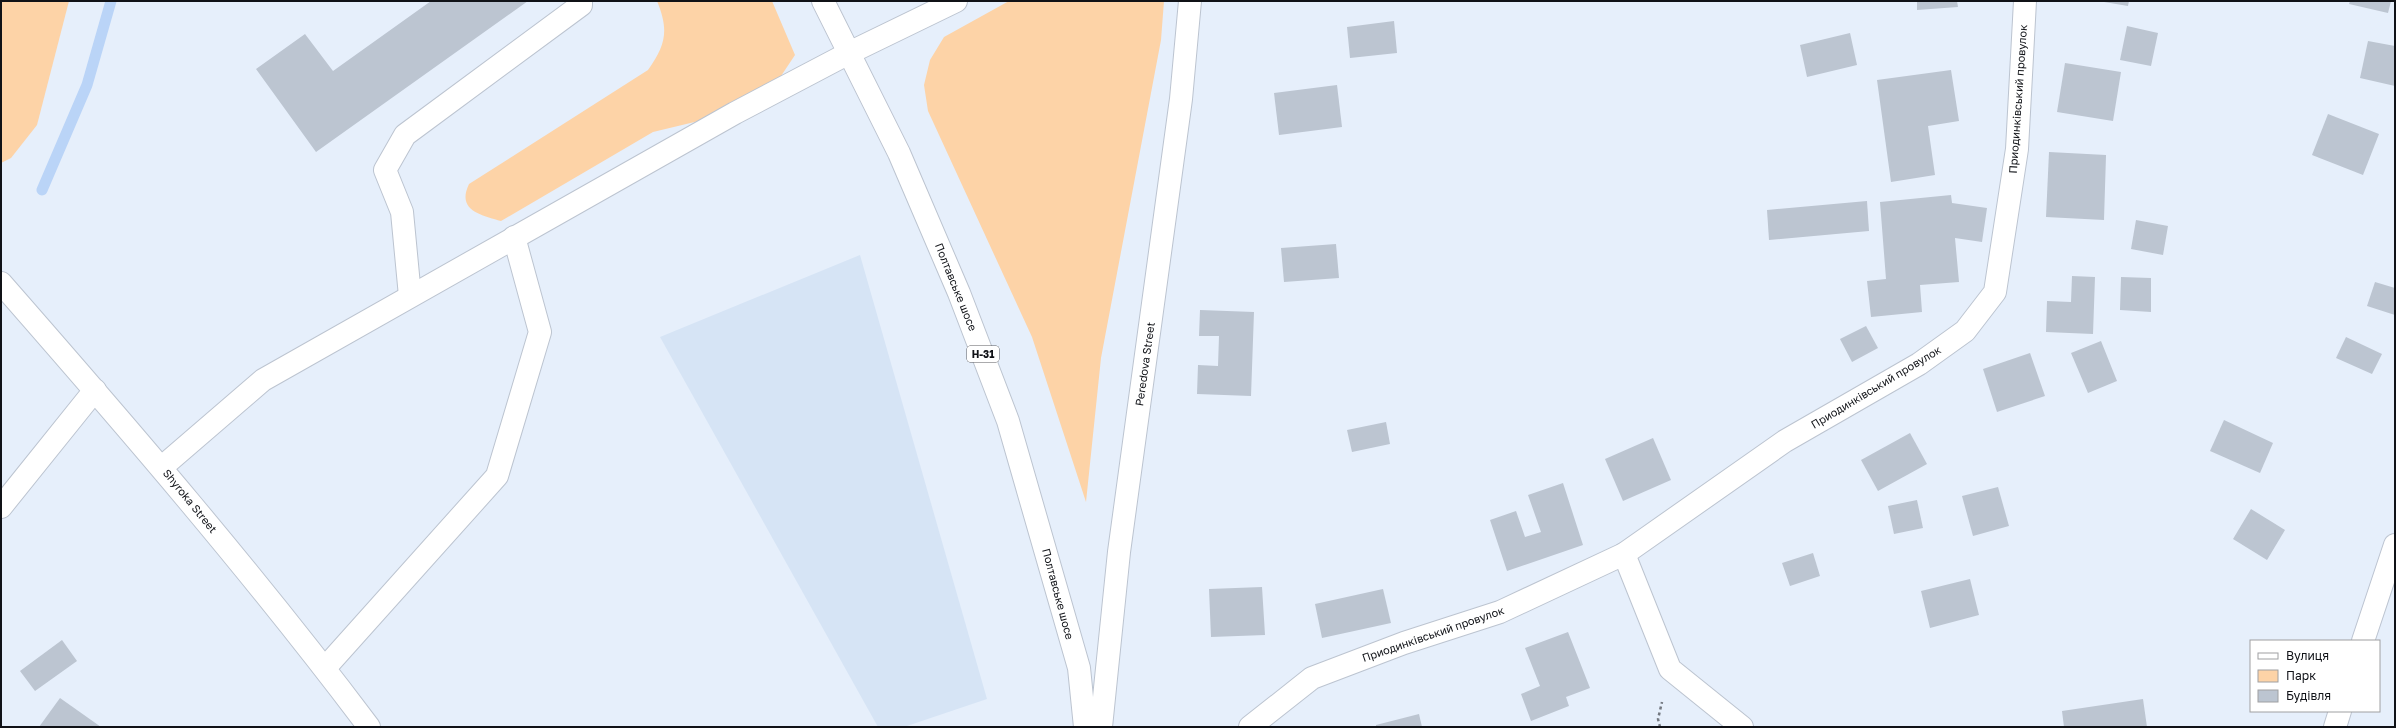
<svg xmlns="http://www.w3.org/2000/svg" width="2396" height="728" viewBox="0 0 2396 728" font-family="'Golos Text',sans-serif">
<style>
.built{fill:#d6e4f5}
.green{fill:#fdd3a7}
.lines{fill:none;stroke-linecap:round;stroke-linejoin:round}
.stream{stroke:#bad4f7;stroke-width:11}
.building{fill:#bcc5d1}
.minor-casing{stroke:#bcc4d0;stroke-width:24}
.major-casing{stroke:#bcc4d0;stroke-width:24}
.path{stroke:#737880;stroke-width:2.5;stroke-dasharray:3 3;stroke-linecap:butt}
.minor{stroke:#fff;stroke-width:22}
.major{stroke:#fff;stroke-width:22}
.labels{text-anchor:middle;stroke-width:3;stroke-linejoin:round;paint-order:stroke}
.shield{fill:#fff;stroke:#58595d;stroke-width:1}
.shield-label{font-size:10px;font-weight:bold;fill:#101217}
.street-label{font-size:11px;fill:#101217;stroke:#fff}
</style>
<rect width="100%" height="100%" fill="#e6effb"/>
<path class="built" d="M860,255l127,444 -83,28h-26l-218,-390z"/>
<g class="green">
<path d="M1,1h68l-32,124 -26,33 -10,5z"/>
<path d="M657,1h115l23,54 -20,30 -43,28 -79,19 -152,89c-19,-6 -45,-10 -32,-37l179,-114c18,-25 21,-40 9,-69z"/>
<path d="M1009,1h155l-3,39 -60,318 -15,144 -54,-165 -104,-226 -4,-26 6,-25 14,-23z"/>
</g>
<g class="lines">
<path class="stream" d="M42,190l45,-105 24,-84"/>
</g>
<g class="building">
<path d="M431,1h97l-212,151 -60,-83 49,-35 28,37z"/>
<path d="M1917,1h40l1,6 -41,3z"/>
<path d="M2098,1h31l-1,5z"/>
<path d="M2350,1h41l-3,12 -39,-9z"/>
<path d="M1394,21l3,32 -47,5 -3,-31z"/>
<path d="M2127,26l31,7 -7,33 -31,-6z"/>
<path d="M1850,33l7,32 -50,12 -7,-32z"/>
<path d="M2368,41l27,5v40l-35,-8z"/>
<path d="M2065,63l56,9 -8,49 -56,-9z"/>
<path d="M1951,70l8,51 -31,5 7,49 -44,7 -14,-102z"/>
<path d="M1337,85l5,42 -63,8 -5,-42z"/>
<path d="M2328,114l51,20 -16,41 -51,-20z"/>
<path d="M2049,152l57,3 -2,65 -58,-3z"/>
<path d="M1951,195l1,8 35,5 -5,34 -27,-4 4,44 -39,3 2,27 -51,5 -4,-36 19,-2 -6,-77z"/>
<path d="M1867,201l2,30 -100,9 -2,-30z"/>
<path d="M2136,220l32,6 -5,29 -32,-6z"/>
<path d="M1336,244l3,34 -55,4 -3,-34z"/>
<path d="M2072,276l23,1 -2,57 -47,-2 1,-31 24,1z"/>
<path d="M2121,277l30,1v34l-31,-2z"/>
<path d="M2375,282l20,6v27l-28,-9z"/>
<path d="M1200,310l54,2 -3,84 -54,-2 1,-29 20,1 1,-30h-20z"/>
<path d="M1866,326l12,22 -26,14 -12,-23z"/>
<path d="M2346,337l36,17 -10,20 -36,-16z"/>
<path d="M2101,341l16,40 -29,12 -17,-40z"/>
<path d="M2030,353l15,43 -48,16 -14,-43z"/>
<path d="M2224,420l49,23 -13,30 -50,-22z"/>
<path d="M1386,422l4,22 -38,8 -5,-22z"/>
<path d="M1910,433l17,31 -49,27 -17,-31z"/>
<path d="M1653,438l18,42 -48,21 -18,-42z"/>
<path d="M1563,483l20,62 -76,26 -17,-51 26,-9 9,26 16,-5 -13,-37z"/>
<path d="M1998,487l11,39 -36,10 -11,-40z"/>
<path d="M1917,500l6,28 -29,6 -6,-28z"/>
<path d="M2251,509l34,21 -18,30 -34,-21z"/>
<path d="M1813,553l7,23 -30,10 -8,-23z"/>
<path d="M1970,579l9,36 -49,13 -9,-37z"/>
<path d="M1262,587l3,48 -54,2 -2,-48z"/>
<path d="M1383,589l8,34 -69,15 -7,-34z"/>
<path d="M1568,632l22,56 -24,9 3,9 -38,15 -10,-27 19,-8 -15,-38z"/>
<path d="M62,640l15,21 -42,30 -15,-20z"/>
<path d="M60,698l41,29h-62z"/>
<path d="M2143,699l4,28h-83l-2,-16z"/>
<path d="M1419,714l3,13h-46v-2z"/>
</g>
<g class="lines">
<g class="minor-casing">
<g id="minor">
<path d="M410,296l-8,-84 -17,-42 20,-35 176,-130v-4"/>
<path d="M162,467l101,-87 472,-267 114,-60 107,-52"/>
<path d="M1,507l94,-117"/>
<path d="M1624,554l46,115 72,58"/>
<path d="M2363,641l32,-96"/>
<path d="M325,668l172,-192 43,-144 -26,-95"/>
<path d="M1101,727l18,-175 62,-453 9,-98"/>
<path d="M1250,727l62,-49 92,-35 96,-31 124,-58 161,-113 134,-77 46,-33 30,-39 22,-143 8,-148"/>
<path d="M2335,727l5,-16"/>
</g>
</g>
<g class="major-casing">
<g id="major">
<path d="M823,1l76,152 60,140 49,128 71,247 6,59"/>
<path d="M1,283c127,145 252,290 368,444"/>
</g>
</g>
<path class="path" d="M1660,727l-2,-8 4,-17"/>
<use href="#minor" class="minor"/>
<use href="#major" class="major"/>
</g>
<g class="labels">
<rect class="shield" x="967" y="346" width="32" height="16" rx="3"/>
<g class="shield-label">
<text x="983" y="358">Н-31</text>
</g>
<g class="street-label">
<text transform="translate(2018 99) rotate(-86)" y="4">Приодинківський провулок</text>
<text transform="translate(956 287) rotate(68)" y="4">Полтавське шосе</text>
<text transform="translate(1145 364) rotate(-82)" y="4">Peredova Street</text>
<text transform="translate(1876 387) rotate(-31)" y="4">Приодинківський провулок</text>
<text transform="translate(190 501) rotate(51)" y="4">Shyroka Street</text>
<text transform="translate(1058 594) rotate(75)" y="4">Полтавське шосе</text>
<text transform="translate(1433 634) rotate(-19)" y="4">Приодинківський провулок</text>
</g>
</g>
<rect width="2396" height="728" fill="none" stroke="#101217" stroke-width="4"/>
<rect x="2250" y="640" width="130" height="72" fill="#ffffff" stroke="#9fa0a2"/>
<rect x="2258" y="653" width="20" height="6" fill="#ffffff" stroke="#9fa0a2"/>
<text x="2286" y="660" font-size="12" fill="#101217">Вулиця</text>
<rect x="2258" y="670" width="20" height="12" fill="#fdd3a7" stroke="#9fa0a2"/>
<text x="2286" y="680" font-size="12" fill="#101217">Парк</text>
<rect x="2258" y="690" width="20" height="12" fill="#bcc5d1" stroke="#9fa0a2"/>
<text x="2286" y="700" font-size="12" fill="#101217">Будівля</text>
</svg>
